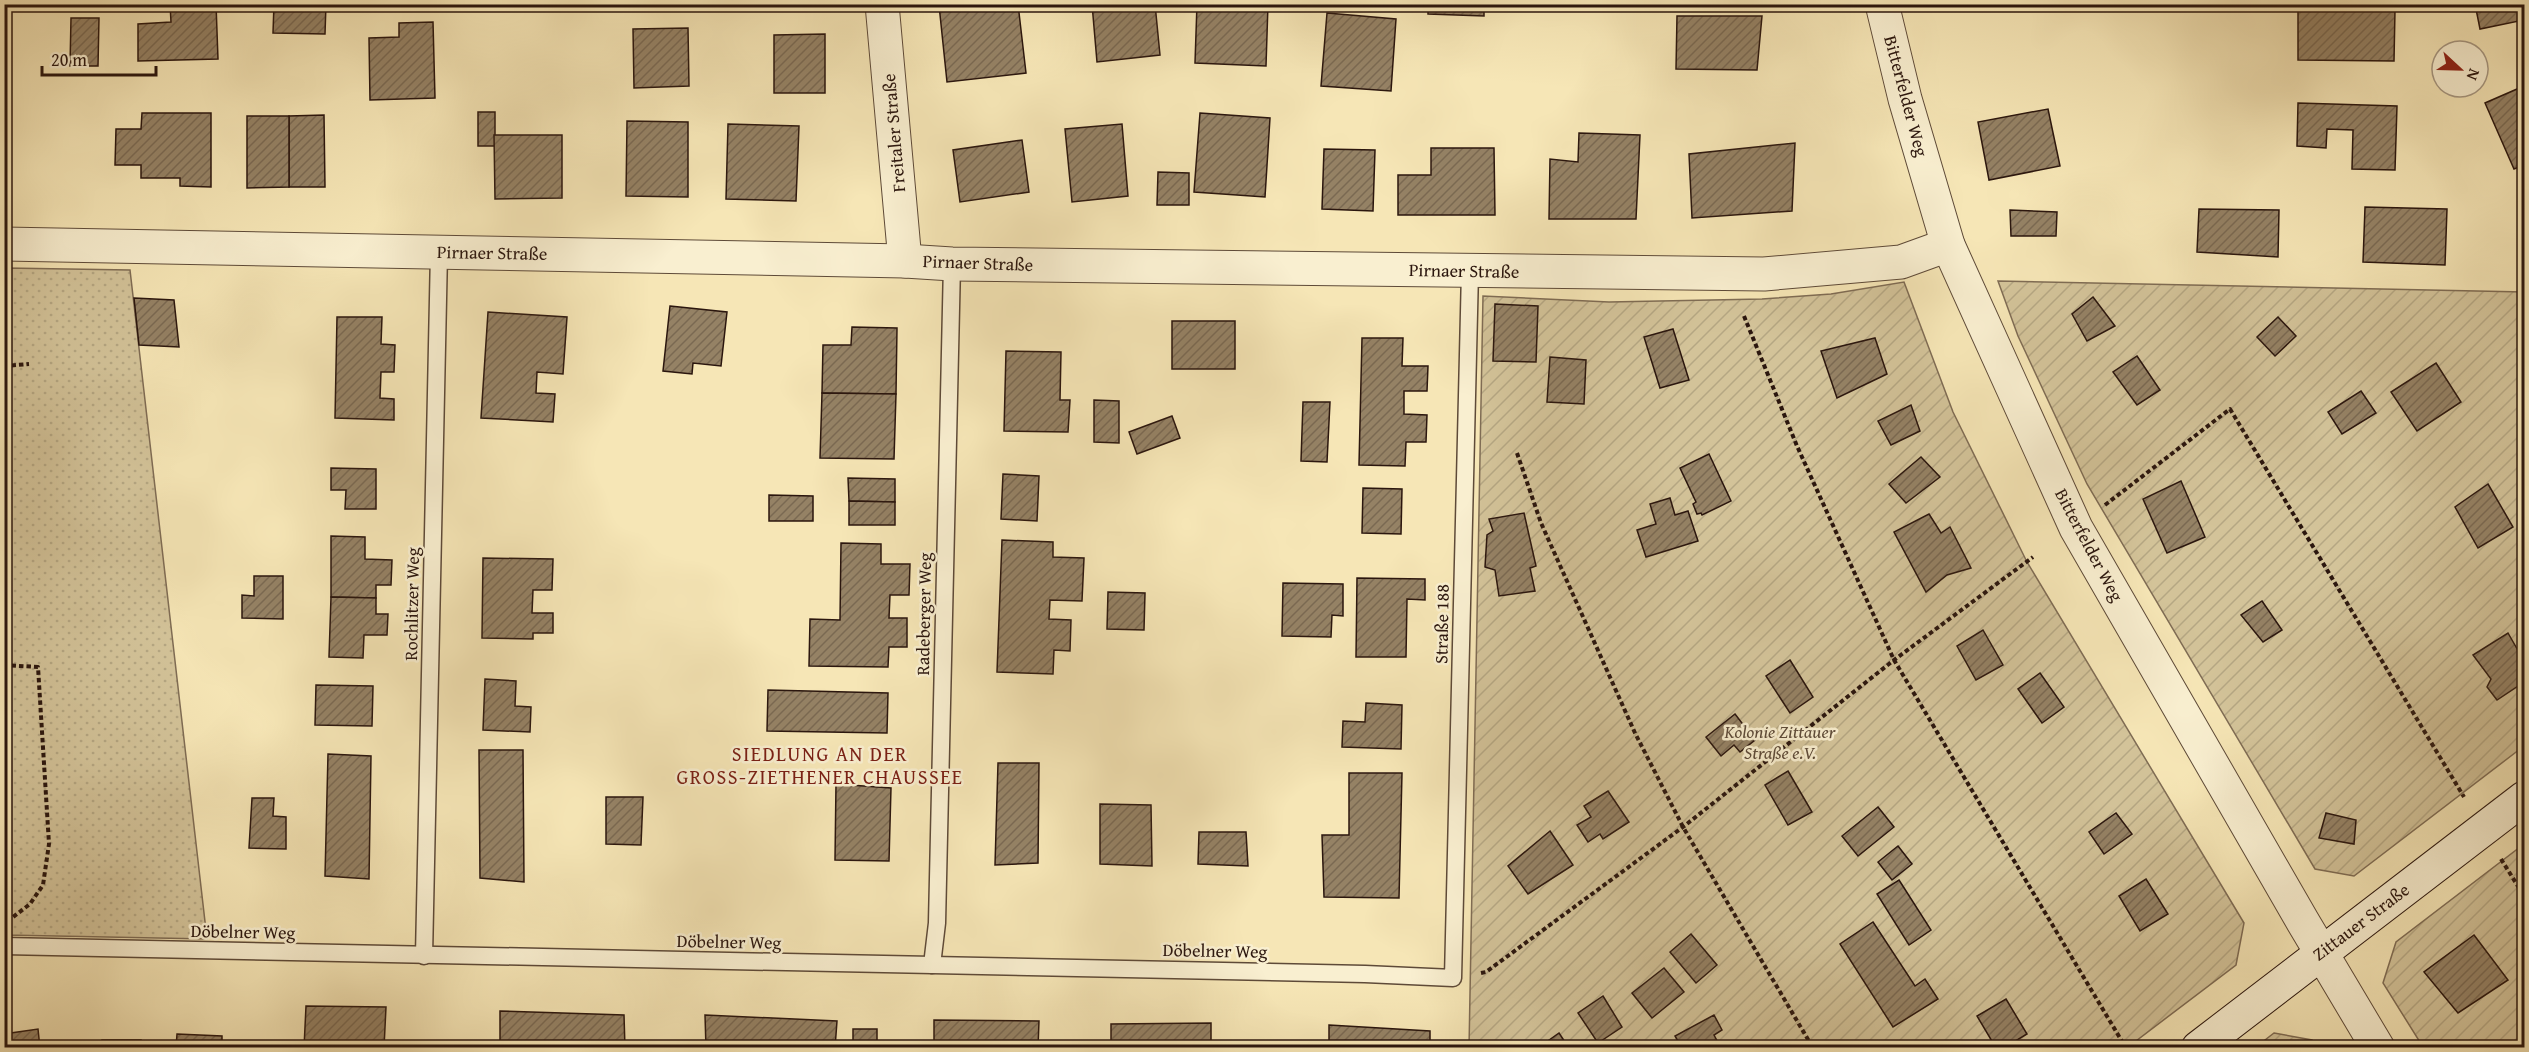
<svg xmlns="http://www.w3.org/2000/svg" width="2529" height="1052" viewBox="0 0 2529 1052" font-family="'Gentium Book Plus',serif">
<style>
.park{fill:url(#park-dots);stroke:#7f6c54;stroke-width:1.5}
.garden{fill:url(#garden-furrows);stroke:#7f6c54;stroke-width:1.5}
.building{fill:url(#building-hatch);stroke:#2b160e;stroke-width:1.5}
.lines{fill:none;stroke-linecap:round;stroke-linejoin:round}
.lane-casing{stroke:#5e4a38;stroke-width:19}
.street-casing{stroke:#5e4a38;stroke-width:35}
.secondary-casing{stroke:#2b160e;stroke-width:35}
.path{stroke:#2b160e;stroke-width:4;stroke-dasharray:4.5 3;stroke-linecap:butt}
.lane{stroke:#f9efd0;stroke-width:16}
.street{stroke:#f9efd0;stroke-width:33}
.secondary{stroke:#f9efd0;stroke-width:33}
.labels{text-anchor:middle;stroke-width:5;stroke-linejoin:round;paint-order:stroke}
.street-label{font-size:18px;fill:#2b160e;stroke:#f9efd0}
.park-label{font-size:18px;font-style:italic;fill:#5d4a38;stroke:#f9efd0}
.neighbourhood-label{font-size:20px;letter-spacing:1.5px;fill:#7a1f14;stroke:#f9efd0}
</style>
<defs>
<pattern id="park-dots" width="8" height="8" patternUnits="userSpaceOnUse" patternTransform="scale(1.5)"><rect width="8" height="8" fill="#d3c399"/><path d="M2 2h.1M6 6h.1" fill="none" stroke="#b5a783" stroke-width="1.8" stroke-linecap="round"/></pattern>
<pattern id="garden-furrows" width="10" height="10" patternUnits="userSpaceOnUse" patternTransform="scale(1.5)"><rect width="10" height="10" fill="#d3c399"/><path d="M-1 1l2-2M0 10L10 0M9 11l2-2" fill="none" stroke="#b5a783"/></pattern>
<pattern id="building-hatch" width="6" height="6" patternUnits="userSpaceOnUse" patternTransform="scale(1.5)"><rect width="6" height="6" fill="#958265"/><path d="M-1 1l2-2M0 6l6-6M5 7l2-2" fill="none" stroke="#7a6952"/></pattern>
</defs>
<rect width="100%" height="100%" fill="#f6e6b6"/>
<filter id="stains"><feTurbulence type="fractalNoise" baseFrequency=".00333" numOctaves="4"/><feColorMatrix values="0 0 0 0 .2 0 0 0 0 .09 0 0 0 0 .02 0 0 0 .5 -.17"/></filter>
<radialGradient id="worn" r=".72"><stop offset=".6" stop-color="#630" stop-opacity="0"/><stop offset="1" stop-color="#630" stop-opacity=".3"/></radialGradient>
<path class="park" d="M5,268l125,2 77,669 -202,-4z"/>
<g class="garden">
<path d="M1998,281l526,11v454l-170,130 -39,-7 -228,-385 -69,-148z"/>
<path d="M1904,282l49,130 74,150 217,361 -8,42 -108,82 -659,1 14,-752 126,6 153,-3 69,-5z"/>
<path d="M2524,844v203h-101l-40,-64 13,-41z"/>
<path d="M2274,1033l38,7 4,7h-60z"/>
</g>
<g class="building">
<path d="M170,4h46l2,55 -80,2v-37l33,-2z"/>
<path d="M274,4h52l-1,30 -52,-1z"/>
<path d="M1018,4l8,69 -79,9 -8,-77z"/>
<path d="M1092,4h63l5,51 -63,7z"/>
<path d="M1197,4h71l-2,62 -71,-3z"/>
<path d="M1428,4h56v12l-56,-2z"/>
<path d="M2475,4h49v16l-44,9z"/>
<path d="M2298,10h97l-1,51 -96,-1z"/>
<path d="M1327,13l69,6 -5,72 -70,-5z"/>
<path d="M1677,16h85l-5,54 -81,-1z"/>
<path d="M71,18h28l-1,48h-28z"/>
<path d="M433,22l2,76 -65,2 -1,-62 30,-1v-14z"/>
<path d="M688,28l1,58 -55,2 -1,-59z"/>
<path d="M825,34v59h-51v-58z"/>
<path d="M2524,86v79l-10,4 -29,-66z"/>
<path d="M2298,103l99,3 -2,64 -43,-1 1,-39 -26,-1 -1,19 -29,-2z"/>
<path d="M2048,109l12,57 -71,14 -11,-58z"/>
<rect x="478" y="112" width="17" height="34"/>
<path d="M142,113h69v74l-31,-1v-8h-39v-13h-26l1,-36h25z"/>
<path d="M1200,113l70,5 -5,79 -71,-5z"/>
<path d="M324,115l1,72h-36v-71z"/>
<path d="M247,116h42v71l-42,1z"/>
<path d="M627,121l61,1v75l-62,-1z"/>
<path d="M728,124l71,2 -3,75 -70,-2z"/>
<path d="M1122,124l6,72 -56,6 -7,-73z"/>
<path d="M1579,133l61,2 -4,84h-87l1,-60 28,3z"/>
<path d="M494,135h68v63l-67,1z"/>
<path d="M1022,140l7,52 -69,10 -7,-52z"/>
<path d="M1795,143l-3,68 -100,7 -3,-64z"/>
<path d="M4,146l7,1v38h-7z"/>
<path d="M1431,148h63l1,67h-97v-40h33z"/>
<path d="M1324,149l51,1 -2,61 -51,-2z"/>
<path d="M1158,172l31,1v32h-32z"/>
<path d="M2365,207l82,2 -2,56 -82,-3z"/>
<path d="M2199,209l80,1 -1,47 -81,-5z"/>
<path d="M2010,210l47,2 -1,24h-45z"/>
<path d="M2093,297l22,29 -28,15 -15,-27z"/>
<path d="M134,298l40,2 5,47 -40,-2z"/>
<path d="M1495,304l43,2 -2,56 -43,-1z"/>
<path d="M670,306l57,6 -6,54 -28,-3 -1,11 -29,-3z"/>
<path d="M488,312l79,5 -4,57 -26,-2 -1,21 19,1 -2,28 -72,-4z"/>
<path d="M337,317h45l-1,27 14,1 -1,27h-13l-1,26 14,1v21l-59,-2z"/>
<path d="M2278,317l18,19 -21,20 -18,-19z"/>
<rect x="1172" y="321" width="63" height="48"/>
<path d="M852,327l45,1 -1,66 -74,-1 1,-48h28z"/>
<path d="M1673,329l16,51 -29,8 -16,-51z"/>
<path d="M1362,338h41l-1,28h26l-1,25h-23v23l23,1 -1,27h-20l-1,24 -46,-1z"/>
<path d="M1875,338l12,36 -50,24 -16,-47z"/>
<path d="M1006,351l55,1 -1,48h10l-2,32 -64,-1z"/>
<path d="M2137,356l23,34 -23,15 -24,-33z"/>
<path d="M1550,357l36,3 -2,44 -37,-2z"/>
<path d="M2436,363l25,39 -44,29 -26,-39z"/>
<path d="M2361,391l15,22 -34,21 -14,-22z"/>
<path d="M822,393l74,1 -2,65 -74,-1z"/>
<path d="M1094,400l25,1v42l-25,-1z"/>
<path d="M1303,402h27l-3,60 -26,-1z"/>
<path d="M1911,405l9,26 -29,14 -13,-24z"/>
<path d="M1172,416l8,22 -43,16 -8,-22z"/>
<path d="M1709,454l22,47 -29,14 -1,-2 -4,1 -4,-10 3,-2 -16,-34z"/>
<path d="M1921,457l19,20 -34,26 -17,-19z"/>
<path d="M331,468l45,1v40h-31l1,-19h-15z"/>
<path d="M1003,474l36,2 -2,45 -36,-2z"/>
<path d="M848,478l47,1v23l-46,-1z"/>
<path d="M2181,481l24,56 -38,16 -24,-54z"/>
<path d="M2488,484l25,43 -35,21 -23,-41z"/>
<path d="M1363,488l39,1 -1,45 -39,-1z"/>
<path d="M769,495l44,1v25h-44z"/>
<path d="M1670,498l5,17 13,-4 10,30 -52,16 -9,-27 19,-6 -6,-20z"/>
<path d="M849,501l46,1v23h-46z"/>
<path d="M1524,513l12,53 -6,2 5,23 -36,5 -4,-26 -10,-3 2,-32 6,-4 -4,-12z"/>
<path d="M1929,514l12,19 9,-6 21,41 -24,7 -21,17 -32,-60z"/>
<path d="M331,536l34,1v22l27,1 -1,25h-15v13l-45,-1z"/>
<path d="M1002,540l51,2v15l31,1 -2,43 -32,-1 -1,19 22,1 -1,31 -16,-1 -1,24 -56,-2z"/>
<path d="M841,543l40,1v20h29l-1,31h-19l-1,23h18v29h-18l-1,20 -79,-1 1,-47 30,1z"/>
<path d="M483,558l70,1 -1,31h-19l-1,23h21v20h-20v6l-51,-1z"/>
<path d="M254,576h29v43l-41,-1v-23l12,1z"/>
<path d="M1357,578l68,1v21l-18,-1 -1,58h-50z"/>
<path d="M1283,583l60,1v32l-11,-1 -1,22 -49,-1z"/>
<path d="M1108,592l37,1 -1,37 -37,-1z"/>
<path d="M331,597l45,1v16h12l-1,21h-23l-1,23 -34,-1z"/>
<path d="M2262,601l20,29 -19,12 -22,-27z"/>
<path d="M1983,630l20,35 -27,15 -19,-34z"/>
<path d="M2508,633l16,28v21l-27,18 -10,-13 4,-8 -18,-24z"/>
<path d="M1790,660l23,37 -23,16 -24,-37z"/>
<path d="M2040,673l24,34 -22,16 -24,-34z"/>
<path d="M485,679l31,2 -1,25 16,1 -1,25 -47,-2z"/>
<path d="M316,685l57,1 -1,40 -57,-1z"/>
<path d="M768,690l120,3 -1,40 -120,-2z"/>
<path d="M1366,703l36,2 -1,44 -59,-2 1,-26 22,1z"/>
<path d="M1735,714l20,26 -15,12 -6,-7 -13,11 -15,-19z"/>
<path d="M479,750h44l1,132 -44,-4z"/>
<path d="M328,754l43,2 -2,123 -44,-3z"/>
<path d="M998,763h41l-1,100 -43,2z"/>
<path d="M1788,771l24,41 -24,13 -23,-40z"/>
<path d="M1349,773h53l-3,125 -75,-1 -2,-62h27z"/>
<path d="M836,784l55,4 -2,73 -54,-1z"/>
<path d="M1608,791l21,31 -26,17 -3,-5 -12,8 -11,-17 14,-8 -7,-11z"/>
<path d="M606,797h37l-2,48 -35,-1z"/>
<path d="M252,798h22l-1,18 13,1v32l-37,-1z"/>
<path d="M1100,804l51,1 1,61 -52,-2z"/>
<path d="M1878,807l16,20 -36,29 -16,-20z"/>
<path d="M2116,813l16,21 -28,20 -15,-22z"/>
<path d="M2326,813l30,7 -2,24 -35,-6z"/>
<path d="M1550,831l23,34 -45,29 -20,-28z"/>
<path d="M1199,832h47l2,34 -50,-2z"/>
<path d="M1898,846l14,18 -20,16 -14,-18z"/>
<path d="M2146,879l22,35 -28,17 -21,-35z"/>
<path d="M1899,880l32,50 -22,15 -32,-51z"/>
<path d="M1873,922l42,64 10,-7 13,20 -45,28 -53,-83z"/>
<path d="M1691,934l26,31 -21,18 -26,-31z"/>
<path d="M2474,935l34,45 -50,33 -34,-41z"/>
<path d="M1664,968l20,24 -32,26 -20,-25z"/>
<path d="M1603,996l19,31 -24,16 -20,-30z"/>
<path d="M2006,999l21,35 -23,14h-8l-19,-32z"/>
<path d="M306,1006l80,1 -2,41h-80z"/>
<path d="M500,1011l124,4 1,33h-125z"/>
<path d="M705,1015l132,6 -2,27h-129z"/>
<path d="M1714,1015l8,15 -8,5 7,13h-39l-7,-12z"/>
<path d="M934,1020l105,1 -1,27h-104z"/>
<path d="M1211,1023v25h-100v-24z"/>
<path d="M1329,1025l101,6v17h-101z"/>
<path d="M38,1029l2,19h-36v-14z"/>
<rect x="853" y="1029" width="24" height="19"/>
<path d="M1559,1033l10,15h-31z"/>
<path d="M177,1034l45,2v12h-46z"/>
<rect x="102" y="1040" width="39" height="8"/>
</g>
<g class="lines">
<g class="lane-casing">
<g id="lane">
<path d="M4,946l1361,28 88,4 17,-707"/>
<path d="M424,956l15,-704"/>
<path d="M932,965l5,-42 15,-659"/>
</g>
</g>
<g class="street-casing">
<g id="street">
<path d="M882,4l23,257"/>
<path d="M1882,4l23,95 43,146 128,283 227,394 75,126"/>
<path d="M4,244l901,17 47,3 812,10 137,-12 47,-17"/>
</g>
</g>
<g class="secondary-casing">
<path id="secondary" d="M2198,1048l326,-250"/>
</g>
<g class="path">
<path d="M1744,316l53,130 97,214 232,388"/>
<path d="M4,366l25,-2"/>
<path d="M1517,453l24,70 94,210 48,94 130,221"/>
<path d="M2105,505l125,-96 234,388"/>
<path d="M4,665l34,2 11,177 -6,41 -13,19 -17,13"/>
<path d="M2501,859l23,37"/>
<path d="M1481,973l5,-1 197,-145 211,-167 139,-103"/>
</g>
<use href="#lane" class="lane"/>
<use href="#street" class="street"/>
<use href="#secondary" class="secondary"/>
</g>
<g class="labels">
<g class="street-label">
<text transform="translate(1906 96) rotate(75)" y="6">Bitterfelder Weg</text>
<text transform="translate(894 133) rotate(-95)" y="6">Freitaler Straße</text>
<text transform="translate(492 253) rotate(1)" y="6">Pirnaer Straße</text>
<text transform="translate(978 263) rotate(2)" y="6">Pirnaer Straße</text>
<text transform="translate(1464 271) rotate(1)" y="6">Pirnaer Straße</text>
<text transform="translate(2089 545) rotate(62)" y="6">Bitterfelder Weg</text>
<text transform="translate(412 604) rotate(-89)" y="6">Rochlitzer Weg</text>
<text transform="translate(924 614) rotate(-89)" y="6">Radeberger Weg</text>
<text transform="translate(1442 624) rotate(-89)" y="6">Straße 188</text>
<text transform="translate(2361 922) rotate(-37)" y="6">Zittauer Straße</text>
<text transform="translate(243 932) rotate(1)" y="6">Döbelner Weg</text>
<text transform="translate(729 942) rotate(1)" y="6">Döbelner Weg</text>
<text transform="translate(1215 951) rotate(1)" y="6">Döbelner Weg</text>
</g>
<g class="park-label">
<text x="1780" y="738">Kolonie Zittauer<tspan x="1780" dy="21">Straße e.V.</tspan></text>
</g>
<g class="neighbourhood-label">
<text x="820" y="761">SIEDLUNG AN DER<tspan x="820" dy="23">GROSS-ZIETHENER CHAUSSEE</tspan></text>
</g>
</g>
<rect width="2529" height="1052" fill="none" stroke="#f6e6b6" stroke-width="24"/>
<rect x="6" y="6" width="2517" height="1040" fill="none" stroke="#2b160e" stroke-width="3"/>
<rect x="12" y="12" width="2505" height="1028" fill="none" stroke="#2b160e" stroke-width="1.5"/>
<g transform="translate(2460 69) rotate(112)"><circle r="28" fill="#f9efd0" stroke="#a79882" stroke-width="1.5"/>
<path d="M0-4.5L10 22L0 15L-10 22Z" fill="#8f2418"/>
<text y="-9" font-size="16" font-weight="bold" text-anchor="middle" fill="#2b160e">N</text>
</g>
<path d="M42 66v9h114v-9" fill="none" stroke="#2b160e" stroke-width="3"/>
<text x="51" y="66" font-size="18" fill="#2b160e" stroke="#f9efd0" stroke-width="4.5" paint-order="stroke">20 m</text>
<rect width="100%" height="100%" filter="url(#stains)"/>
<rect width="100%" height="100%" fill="url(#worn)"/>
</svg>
